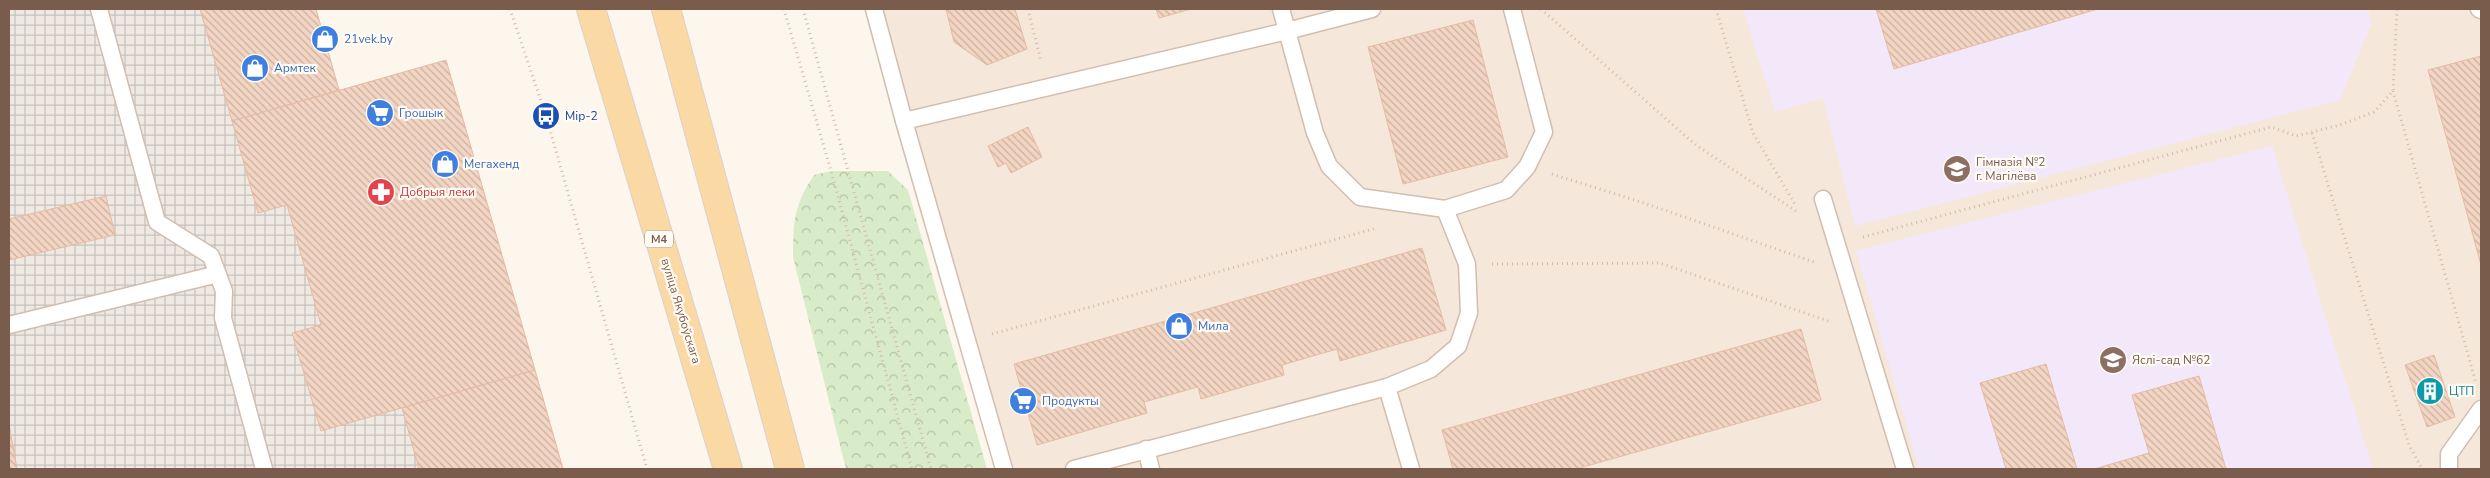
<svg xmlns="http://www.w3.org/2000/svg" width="2490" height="478" viewBox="0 0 2490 478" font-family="'Nunito Sans',sans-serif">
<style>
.residential{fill:#f5e8da}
.industrial{fill:url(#industrial-grid)}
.education{fill:#f3e8fa}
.park{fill:url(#park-crowns)}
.building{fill:url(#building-back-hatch);stroke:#e6bba3}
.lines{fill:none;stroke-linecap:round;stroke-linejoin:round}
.lane-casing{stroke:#d1beb0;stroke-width:19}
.primary-casing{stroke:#dad1cd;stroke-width:30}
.path{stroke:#d9b8a5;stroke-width:3;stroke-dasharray:1 4;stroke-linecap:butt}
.lane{stroke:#fff;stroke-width:16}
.primary{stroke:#fbd9a5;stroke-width:28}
.labels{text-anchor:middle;stroke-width:4.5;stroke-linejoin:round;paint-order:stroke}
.shield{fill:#fffaf3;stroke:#a28b7f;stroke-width:1}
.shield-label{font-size:11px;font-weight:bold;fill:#7a5c4d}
.shop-label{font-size:12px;fill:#366cbe;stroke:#fffaf3;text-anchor:start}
.transit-label{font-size:12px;fill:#164399;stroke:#fffaf3;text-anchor:start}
.education-label{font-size:12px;fill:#785e54;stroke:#fffaf3;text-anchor:start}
.health-label{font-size:12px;fill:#be3a42;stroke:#fffaf3;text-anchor:start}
.street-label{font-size:12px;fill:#7a5c4d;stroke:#fffaf3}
.culture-label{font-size:12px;fill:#0d838f;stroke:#fffaf3;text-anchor:start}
</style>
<defs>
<pattern id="industrial-grid" width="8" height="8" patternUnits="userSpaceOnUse" patternTransform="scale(1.25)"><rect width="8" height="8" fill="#efe9e4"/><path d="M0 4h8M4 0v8" fill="none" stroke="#c7c0bb"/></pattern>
<pattern id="park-crowns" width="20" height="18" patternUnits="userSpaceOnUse" patternTransform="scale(1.25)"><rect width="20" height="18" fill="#d8ecc9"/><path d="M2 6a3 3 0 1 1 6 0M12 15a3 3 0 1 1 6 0" fill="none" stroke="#b4c2a5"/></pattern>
<pattern id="building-back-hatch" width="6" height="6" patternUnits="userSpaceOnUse" patternTransform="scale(1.25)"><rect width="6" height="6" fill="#f3d5c3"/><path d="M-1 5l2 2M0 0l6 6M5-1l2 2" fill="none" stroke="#cab0a1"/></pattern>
</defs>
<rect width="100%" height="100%" fill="#fdf6ec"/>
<path class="residential" d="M879,9h1602v460h-1470z"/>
<path class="industrial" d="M9,9h307l23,81 107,-30 117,409h-554z"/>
<g class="education">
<path d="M1743,9h625l3,15 -31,76 -485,126 -32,-128 -48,14z"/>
<path d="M2272,146l101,323h-454l-63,-218z"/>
</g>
<path class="park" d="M831,171h57l20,19 79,279h-141l-53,-212c0,-35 1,-52 21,-82z"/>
<g class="building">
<path d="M200,9h116l23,81 -107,31z"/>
<path d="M946,9h69l12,40 -40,16 -33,-23z"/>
<path d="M1156,9h35l-32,9z"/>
<path d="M1876,9h222l-204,60z"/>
<path d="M1473,20l35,137 -105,27 -35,-137z"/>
<path d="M2481,56v209l-53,-195z"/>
<path d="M446,60l89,310 -214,61 -29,-98 29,-8 -34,-120 -29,8 -26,-92z"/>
<path d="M1028,127l14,30 -31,16 -5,-10 -8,4 -10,-21z"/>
<path d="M106,196l9,39 -106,25v-41z"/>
<path d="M1422,248l24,82 -106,31 -3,-12 -55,16 2,10 -83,24 -3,-12 -54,15 3,11 -110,32 -23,-81z"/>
<path d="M1801,329l20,71 -245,69h-123l-11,-39z"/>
<path d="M2434,355l21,62 -28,10 -22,-62z"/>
<path d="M2046,364l31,105h-71l-26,-86z"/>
<path d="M535,370l28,99h-144l-17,-61z"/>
<path d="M2199,376l27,93h-132l55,-16 -17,-58z"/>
<path d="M9,424l8,45h-8z"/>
</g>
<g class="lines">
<g class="lane-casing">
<g id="lane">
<path d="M99,9l58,213 54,34 13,35 -1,27 41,151"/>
<path d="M874,9l30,112 100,348"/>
<path d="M1281,9l34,124 14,33 31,31 85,12 61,-19 21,-23 17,-35 -32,-123"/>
<path d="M2479,9l2,1"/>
<path d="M904,121l383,-90 85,-22"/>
<path d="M1823,199l82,270"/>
<path d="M9,325l209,-51"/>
<path d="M1387,387l24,82"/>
<path d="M1146,449l5,20"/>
<path d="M1074,469l313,-82 44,-18 27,-23 11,-33 -2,-49 -22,-55"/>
<path d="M2449,469v-15l32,-45"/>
</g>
</g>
<g class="primary-casing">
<g id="primary">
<path d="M591,9l137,460"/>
<path d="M666,9l124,460"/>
</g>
</g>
<g class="path">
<path d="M510,9l36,107 101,353"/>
<path d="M784,9l47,162 81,298"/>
<path d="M803,9l128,460"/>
<path d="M1028,9l13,52"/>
<path d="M1541,9l156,137 102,67"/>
<path d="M1716,9l37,124 43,73"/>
<path d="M2393,91l83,292"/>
<path d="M2312,133l97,312 12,22"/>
<path d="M1552,174l92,29 170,59"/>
<path d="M1863,237l408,-110 25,9 44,-11 34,-13 19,-21 4,-82"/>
<path d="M1492,264l168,-1 171,59"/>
<path d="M992,334l385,-106"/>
</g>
<use href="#lane" class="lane"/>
<use href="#primary" class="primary"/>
</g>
<defs>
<g id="shop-disc" transform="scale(1.4375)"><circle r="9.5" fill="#3f7fe0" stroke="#fffaf3"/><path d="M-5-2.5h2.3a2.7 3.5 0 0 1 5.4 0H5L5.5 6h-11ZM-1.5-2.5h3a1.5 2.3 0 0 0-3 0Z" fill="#fff"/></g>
<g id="supermarket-disc" transform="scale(1.4375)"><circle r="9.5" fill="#3f7fe0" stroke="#fffaf3"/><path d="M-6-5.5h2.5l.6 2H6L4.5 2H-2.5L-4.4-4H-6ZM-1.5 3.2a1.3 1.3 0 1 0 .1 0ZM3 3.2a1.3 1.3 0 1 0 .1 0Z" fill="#fff"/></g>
<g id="bus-disc" transform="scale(1.4375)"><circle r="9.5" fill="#1a4fb4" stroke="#fffaf3"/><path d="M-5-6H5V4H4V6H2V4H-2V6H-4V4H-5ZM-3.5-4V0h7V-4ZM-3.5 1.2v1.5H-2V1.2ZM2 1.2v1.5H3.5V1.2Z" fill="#fff"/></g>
<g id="school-disc" transform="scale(1.4375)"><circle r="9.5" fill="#8d6e63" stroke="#fffaf3"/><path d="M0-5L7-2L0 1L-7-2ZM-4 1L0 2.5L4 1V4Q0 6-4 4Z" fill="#fff"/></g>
<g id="pharmacy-disc" transform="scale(1.4375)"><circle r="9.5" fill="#e0444e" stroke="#fffaf3"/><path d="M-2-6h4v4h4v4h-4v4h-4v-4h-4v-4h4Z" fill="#fff"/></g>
<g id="building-disc" transform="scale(1.4375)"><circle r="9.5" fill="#0f9aa8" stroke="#fffaf3"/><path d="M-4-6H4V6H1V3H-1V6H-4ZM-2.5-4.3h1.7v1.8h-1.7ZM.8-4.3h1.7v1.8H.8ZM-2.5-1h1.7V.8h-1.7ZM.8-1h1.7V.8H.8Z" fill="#fff"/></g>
</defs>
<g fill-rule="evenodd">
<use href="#shop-disc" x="325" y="39"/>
<use href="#shop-disc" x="255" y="68"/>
<use href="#supermarket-disc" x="380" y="113"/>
<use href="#bus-disc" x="546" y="116"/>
<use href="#shop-disc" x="445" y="164"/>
<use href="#school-disc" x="1957" y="169"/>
<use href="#pharmacy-disc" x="381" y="192"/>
<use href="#shop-disc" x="1179" y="326"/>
<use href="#school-disc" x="2113" y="360"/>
<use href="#building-disc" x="2430" y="391"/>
<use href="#supermarket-disc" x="1023" y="401"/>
</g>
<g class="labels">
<rect class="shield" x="645" y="230.5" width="28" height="17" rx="4"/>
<g class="shield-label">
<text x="659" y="243">М4</text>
</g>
<g class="shop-label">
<text x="344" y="43">21vek.by</text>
<text x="274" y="72">Армтек</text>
<text x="399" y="117">Грошык</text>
<text x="464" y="168">Мегахенд</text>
<text x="1198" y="330">Мила</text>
<text x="1042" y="405">Продукты</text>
</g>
<g class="transit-label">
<text x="565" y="120">Мір-2</text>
</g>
<g class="education-label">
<text x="1976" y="166">Гімназія №2<tspan x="1976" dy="14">г. Магілёва</tspan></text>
<text x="2132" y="364">Яслі-сад №62</text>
</g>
<g class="health-label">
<text x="400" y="196">Добрыя леки</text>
</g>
<g class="street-label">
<text transform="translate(681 311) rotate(73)" y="4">вуліца Якубоўскага</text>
</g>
<g class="culture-label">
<text x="2449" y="395">ЦТП</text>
</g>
</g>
<rect width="2490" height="478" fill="none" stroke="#7a5c4d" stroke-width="20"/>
</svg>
